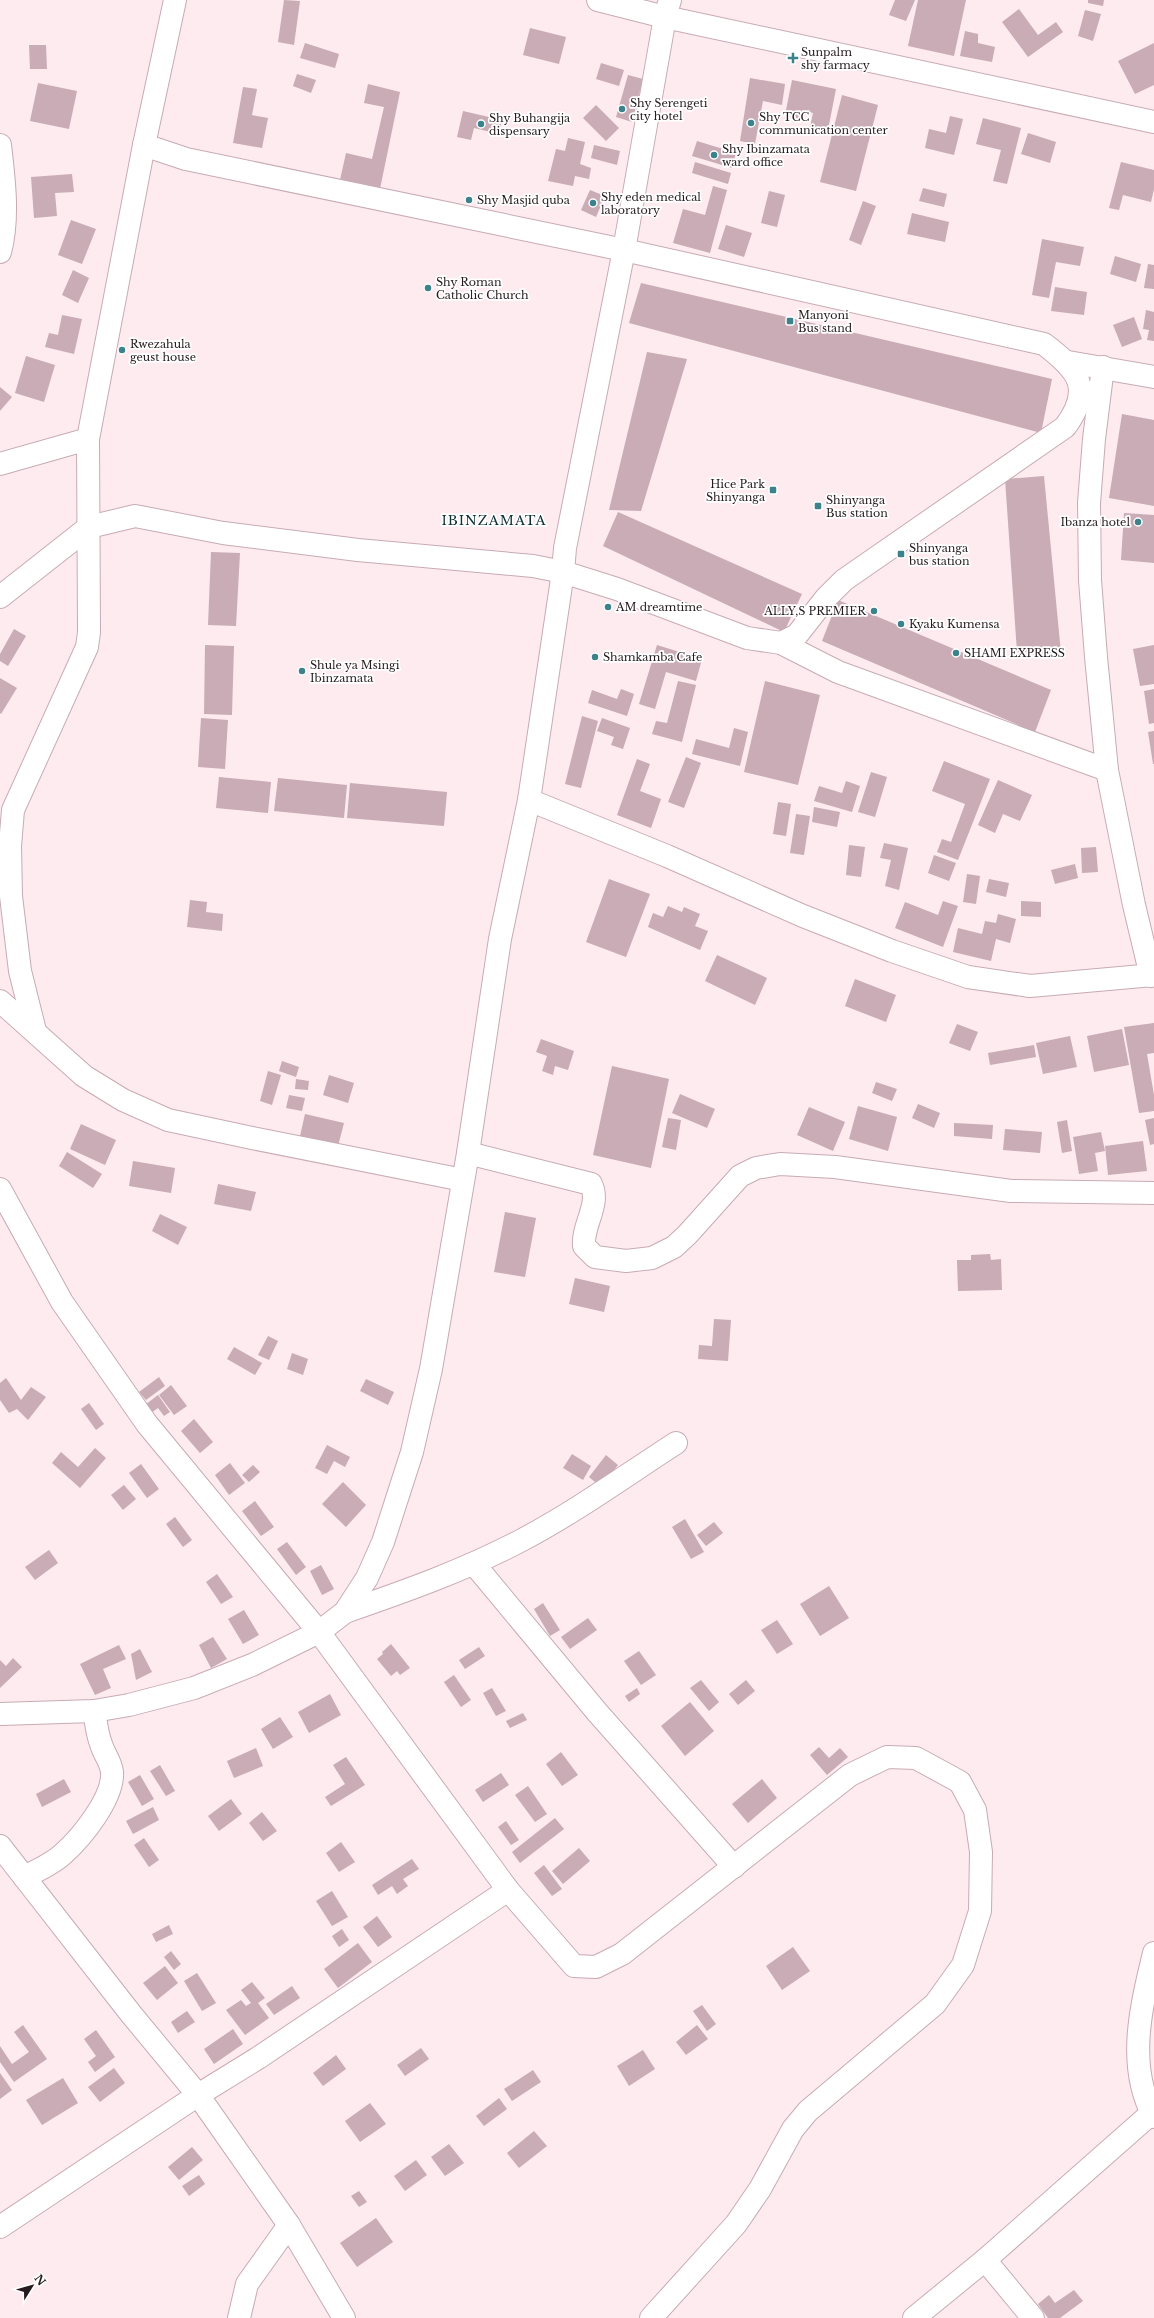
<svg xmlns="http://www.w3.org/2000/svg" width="1154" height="2318" viewBox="0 0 1154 2318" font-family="'Libre Baskerville',serif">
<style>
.building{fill:#c9acb5}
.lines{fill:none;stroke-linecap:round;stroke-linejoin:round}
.minor-casing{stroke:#c8abb4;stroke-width:24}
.minor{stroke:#fff;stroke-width:22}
.poi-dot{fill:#3b828b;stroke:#fff;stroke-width:1.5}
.labels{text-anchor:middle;stroke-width:3.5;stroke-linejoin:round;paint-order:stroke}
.poi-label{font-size:11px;fill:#251a1d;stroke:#fff;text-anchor:start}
.quarter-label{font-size:13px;letter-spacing:1px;fill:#0d3035;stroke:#fff}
</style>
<rect width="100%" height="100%" fill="#fdebf0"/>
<g class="building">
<path d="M284,0l16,1 -6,44 -16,-3z"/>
<path d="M895,0h20l-9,21 -17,-6z"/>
<path d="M918,0h48l-12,56 -46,-10z"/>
<path d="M1088,0h16l-1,6 -15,-3z"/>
<path d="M1019,9l19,26 18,-13 7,10 -35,25 -26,-35z"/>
<path d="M1085,10l16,4 -8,27 -15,-5z"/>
<path d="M530,28l36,9 -7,27 -36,-9z"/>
<path d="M965,31l13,3v9l17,4 -3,15 -32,-6z"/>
<path d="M305,43l34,11 -4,14 -35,-10z"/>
<path d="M1154,43v42l-19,9 -17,-33z"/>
<path d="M29,45h17l1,24h-17z"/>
<path d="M601,63l23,7 -5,16 -23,-7z"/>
<path d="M297,74l19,6 -5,13 -18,-7z"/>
<path d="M628,75l15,4 -11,43 -16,-5z"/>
<path d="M750,78l35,6 -3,21 -19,-4 -8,43 -15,-3z"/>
<path d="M792,80l44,9 -8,41 -18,-3 3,-14 -11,-3 -2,9 -15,-4z"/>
<path d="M38,83l39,8 -8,38 -39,-8z"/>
<path d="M368,84l32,8 -20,97 -40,-9 6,-27 26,6 12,-52 -20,-4z"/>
<path d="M243,87l14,2 -5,26 16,3 -6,30 -29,-5z"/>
<path d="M842,95l36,10 -22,86 -36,-9z"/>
<path d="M596,105l23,23 -13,13 -23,-23z"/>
<path d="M463,111l39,9 -3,14 -25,-6 -3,12 -14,-3z"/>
<path d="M950,116l13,3 -9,36 -29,-7 4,-19 17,4z"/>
<path d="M983,118l38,10 -14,56 -14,-3 8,-31 -25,-6z"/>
<path d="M1028,133l28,9 -6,21 -29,-9z"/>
<path d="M568,138l17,4 -5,22 11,4 -2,11 -14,-3 -2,10 -25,-5 8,-32 9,2z"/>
<path d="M697,141l39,12 -4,15 -40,-12z"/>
<path d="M594,145l26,6 -3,14 -26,-7z"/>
<path d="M695,162l36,11 -3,11 -36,-11z"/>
<path d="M1121,162l33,8v19l-3,13 -28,-7 -4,15 -10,-2z"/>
<path d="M72,174l2,18 -19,1 2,23 -23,2 -3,-41z"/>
<path d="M713,186l14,4 -17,63 -37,-10 10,-34 22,6z"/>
<path d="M923,188l24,6 -3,13 -25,-6z"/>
<path d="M590,190l15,6 -9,21 -15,-7z"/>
<path d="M769,191l16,4 -8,32 -16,-4z"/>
<path d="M863,201l13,5 -15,39 -12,-5z"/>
<path d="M912,213l37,9 -4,20 -38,-8z"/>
<path d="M71,220l25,9 -14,35 -24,-9z"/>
<path d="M726,225l26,8 -8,24 -26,-8z"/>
<path d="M1042,239l42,8 -4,19 -24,-4 -7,36 -17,-3z"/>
<path d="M1115,256l26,8 -5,18 -26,-8z"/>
<path d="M1148,264l6,1v24l-10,-1z"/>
<path d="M73,270l16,8 -11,25 -16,-8z"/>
<path d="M641,283l411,96 -11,54 -412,-110z"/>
<path d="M1055,287l32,5 -3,23 -33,-4z"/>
<path d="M1146,310l8,2v29l-7,-1 2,-10 -6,-1z"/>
<path d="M62,315l20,4 -8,35 -29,-7 4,-14 9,2z"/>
<path d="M1134,317l8,22 -20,8 -9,-22z"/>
<path d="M647,352l40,7 -46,152 -32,-1z"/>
<path d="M26,356l29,9 -11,37 -29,-9z"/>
<path d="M0,387l12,10 -12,14z"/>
<path d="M1122,414l32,6v86l-45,-8z"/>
<path d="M1044,476l17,177 -44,-1 -12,-173z"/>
<path d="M618,512l184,82 -18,38 -181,-86z"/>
<path d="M1124,513l30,2v48l-33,-3z"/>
<path d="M211,552l29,1 -4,73 -28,-1z"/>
<path d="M838,600l213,90 -16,42 -213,-91z"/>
<path d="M14,629l12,7 -18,30 -8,-5v-7z"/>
<path d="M205,645l29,1 -2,69 -28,-1z"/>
<path d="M657,645l45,14 -6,22 -30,-9 -11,37 -16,-5z"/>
<path d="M1154,645v39l-14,2 -7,-37z"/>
<path d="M0,678l17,10 -16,26 -1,-1z"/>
<path d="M678,681l18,4 -14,57 -30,-8 4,-13 11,2z"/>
<path d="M765,681l55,14 -22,90 -54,-13z"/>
<path d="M621,689l13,5 -7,22 -39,-13 4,-13 25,9z"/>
<path d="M1154,689v34l-5,1 -5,-33z"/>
<path d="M582,716l16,5 -17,67 -16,-4z"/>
<path d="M201,718l27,2 -3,49 -27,-2z"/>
<path d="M602,718l28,10 -7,21 -12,-4 3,-8 -17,-6z"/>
<path d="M734,728l14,4 -8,34 -48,-12 4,-15 33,9z"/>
<path d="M1154,731v33h-1l-5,-32z"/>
<path d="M686,757l15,6 -17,45 -16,-6z"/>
<path d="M637,759l13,5 -10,27 21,8 -10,29 -34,-13z"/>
<path d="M944,761l46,18 -32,81 -21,-8 5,-13 9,3 14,-38 -33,-13z"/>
<path d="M871,772l16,5 -12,40 -17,-5z"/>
<path d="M219,777l52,5 -3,31 -52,-5z"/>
<path d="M278,778l69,7 -3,33 -70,-7z"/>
<path d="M998,780l34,15 -12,26 -17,-7 -8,19 -17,-8z"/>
<path d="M846,781l14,5 -8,26 -38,-11 5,-15 23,7z"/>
<path d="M350,783l97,9 -3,34 -97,-8z"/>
<path d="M778,802l13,2 -5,32 -13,-2z"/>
<path d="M814,807l26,5 -3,15 -25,-5z"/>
<path d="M796,814l14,2 -6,39 -14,-2z"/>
<path d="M884,843l24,5 -9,42 -14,-4 6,-26 -11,-2z"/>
<path d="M849,845l16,2 -4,30 -15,-2z"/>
<path d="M1096,847l2,25 -16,1 -1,-25z"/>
<path d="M934,855l22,8 -7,18 -21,-8z"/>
<path d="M1075,864l3,14 -23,6 -4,-14z"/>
<path d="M967,874l13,2 -4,28 -13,-2z"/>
<path d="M609,879l41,15 -24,63 -40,-15z"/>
<path d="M989,879l20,4 -3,14 -20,-5z"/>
<path d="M190,900l17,2 -1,10 17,2 -1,17 -35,-4z"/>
<path d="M943,901l15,5 -15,41 -48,-19 10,-26 33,13z"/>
<path d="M1021,901l20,1v15l-20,-1z"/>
<path d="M668,906l14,6 2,-5 16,7 -5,12 13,5 -8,19 -52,-23 5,-14 10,4z"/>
<path d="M998,914l18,5 -6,24 -14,-4 -5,22 -38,-9 5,-24 24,6 3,-13 11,2z"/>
<path d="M717,955l50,23 -12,27 -50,-24z"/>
<path d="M855,979l41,16 -10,27 -41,-16z"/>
<path d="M1154,1023v30l-7,1 7,41v16l-15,2 -15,-86z"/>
<path d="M957,1024l21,8 -8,19 -21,-8z"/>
<path d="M1122,1029l7,36 -35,7 -7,-36z"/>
<path d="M1070,1036l7,31 -34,7 -7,-31z"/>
<path d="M541,1039l33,12 -6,19 -13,-4 -2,9 -11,-4 5,-15 -11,-4z"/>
<path d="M1034,1045l2,12 -46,8 -2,-12z"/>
<path d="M282,1061l17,6 -3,10 -17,-6z"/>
<path d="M612,1066l57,13 -18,89 -58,-13z"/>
<path d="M268,1071l13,4 -9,30 -12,-4z"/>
<path d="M329,1075l25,8 -6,20 -25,-8z"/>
<path d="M296,1079l13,2 -1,9 -13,-1z"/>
<path d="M876,1082l21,7 -5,12 -20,-8z"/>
<path d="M680,1094l35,15 -8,19 -35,-15z"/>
<path d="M289,1095l16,3 -3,13 -16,-3z"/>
<path d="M918,1104l22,9 -6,15 -22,-10z"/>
<path d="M858,1106l39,11 -9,34 -39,-12z"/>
<path d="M809,1107l36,15 -12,29 -36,-16z"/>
<path d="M305,1114l39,9 -6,23 -38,-10z"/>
<path d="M668,1118l13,2 -5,30 -14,-3z"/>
<path d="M1154,1118v26l-4,1 -5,-25z"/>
<path d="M1067,1120l5,31 -10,2 -5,-31z"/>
<path d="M954,1123l39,2 -1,14 -38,-3z"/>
<path d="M81,1124l35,16 -11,25 -35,-16z"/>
<path d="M1005,1129l37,3 -2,21 -37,-3z"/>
<path d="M1101,1132l4,19 -10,2 3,18 -19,3 -6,-37z"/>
<path d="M1143,1141l4,30 -39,4 -3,-29z"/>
<path d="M67,1152l35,22 -9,14 -34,-22z"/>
<path d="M133,1161l42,7 -4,25 -42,-7z"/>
<path d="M218,1184l38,8 -5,19 -37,-7z"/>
<path d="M505,1212l31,6 -11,59 -31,-5z"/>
<path d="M160,1214l27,13 -9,18 -26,-14z"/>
<path d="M990,1254l1,6 10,-1 1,31 -44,1 -1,-31h14v-5z"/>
<path d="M575,1278l35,8 -6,26 -35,-8z"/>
<path d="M714,1319l17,1 -3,41 -30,-2 1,-14 13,1z"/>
<path d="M268,1336l10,5 -9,19 -11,-5z"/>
<path d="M234,1347l28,16 -7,12 -28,-16z"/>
<path d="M292,1353l16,6 -5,16 -16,-6z"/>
<path d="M159,1377l6,9 -19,14 -7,-8z"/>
<path d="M6,1378l15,22 10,-13 15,10 -18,23 -11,-11 -8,4 -9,-13v-17z"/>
<path d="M366,1379l28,13 -6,13 -28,-14z"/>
<path d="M171,1385l16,21 -13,9 -15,-20z"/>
<path d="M158,1395l12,17 -6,4 -6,-8 -7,5 -6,-8z"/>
<path d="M89,1403l15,21 -8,6 -15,-21z"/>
<path d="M194,1419l19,23 -13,11 -19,-22z"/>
<path d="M327,1445l23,12 -5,10 -11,-6 -7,13 -12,-6z"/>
<path d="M95,1448l11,10 -26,30 -28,-25 9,-11 17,15z"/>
<path d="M572,1454l19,12 -8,14 -20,-12z"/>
<path d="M606,1455l12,10 -17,22 -12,-10z"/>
<path d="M230,1463l15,20 -16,12 -14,-20z"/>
<path d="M141,1464l18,25 -12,9 -18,-25z"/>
<path d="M253,1465l7,7 -11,10 -7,-7z"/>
<path d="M343,1482l23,23 -20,22 -24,-23z"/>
<path d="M124,1485l12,14 -13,11 -12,-15z"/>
<path d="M255,1501l19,26 -13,9 -19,-25z"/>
<path d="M175,1517l17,23 -9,7 -17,-23z"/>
<path d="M685,1519l19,33 -13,7 -19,-32z"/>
<path d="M714,1522l9,11 -17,13 -9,-11z"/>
<path d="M287,1542l19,25 -10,8 -19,-26z"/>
<path d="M49,1550l9,13 -23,17 -10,-13z"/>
<path d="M321,1565l13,24 -12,6 -12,-24z"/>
<path d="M217,1574l16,23 -12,7 -15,-22z"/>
<path d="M829,1586l20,32 -29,18 -20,-32z"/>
<path d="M543,1603l17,27 -10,6 -16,-27z"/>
<path d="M244,1610l15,25 -16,9 -15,-25z"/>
<path d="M588,1618l9,12 -27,19 -9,-12z"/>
<path d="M777,1620l16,24 -16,10 -16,-24z"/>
<path d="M213,1637l14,22 -16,9 -12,-23z"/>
<path d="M391,1644l19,24 -10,7 -3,-4 -6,5 -14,-17 6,-5 -1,-2z"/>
<path d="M119,1645l7,14 -23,10 8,19 -16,7 -15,-31z"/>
<path d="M479,1647l6,9 -20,13 -6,-9z"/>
<path d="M140,1649l12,23 -16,8 -5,-26z"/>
<path d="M639,1651l17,24 -15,10 -17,-24z"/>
<path d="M13,1658l9,9 -22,21v-28l6,6z"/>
<path d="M454,1675l17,25 -10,7 -17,-25z"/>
<path d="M701,1680l18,22 -10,9 -19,-23z"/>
<path d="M746,1680l9,11 -17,14 -9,-11z"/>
<path d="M492,1688l14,23 -10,5 -13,-23z"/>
<path d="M637,1688l3,6 -11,8 -4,-6z"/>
<path d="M330,1694l11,21 -32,18 -11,-21z"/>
<path d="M690,1702l24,29 -29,25 -24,-30z"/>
<path d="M523,1713l4,7 -17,8 -4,-7z"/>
<path d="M280,1717l13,20 -20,12 -12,-20z"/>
<path d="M819,1747l10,11 11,-10 8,9 -21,18 -17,-20z"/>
<path d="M256,1748l7,18 -29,12 -7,-17z"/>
<path d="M561,1752l17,23 -16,11 -16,-22z"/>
<path d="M346,1757l19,28 -34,21 -6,-9 20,-13 -12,-19z"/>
<path d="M160,1765l15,26 -9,5 -16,-25z"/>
<path d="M501,1773l8,12 -26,17 -8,-12z"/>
<path d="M140,1775l14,24 -12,7 -14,-24z"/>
<path d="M64,1779l7,13 -29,15 -6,-13z"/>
<path d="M762,1779l15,19 -29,25 -16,-19z"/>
<path d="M528,1786l19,28 -12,8 -20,-27z"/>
<path d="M231,1799l11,15 -23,17 -11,-15z"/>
<path d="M153,1807l6,13 -26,14 -7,-13z"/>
<path d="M262,1812l15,19 -14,10 -14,-18z"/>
<path d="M555,1818l9,11 -44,34 -8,-11z"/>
<path d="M506,1821l13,19 -8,5 -13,-18z"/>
<path d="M144,1838l15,22 -10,7 -15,-22z"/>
<path d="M341,1842l14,20 -16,10 -13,-19z"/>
<path d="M579,1848l11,13 -27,23 -11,-13z"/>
<path d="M412,1859l7,10 -16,10 5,7 -11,8 -5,-8 -14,9 -6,-10z"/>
<path d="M544,1865l18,24 -10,7 -18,-23z"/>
<path d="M332,1891l16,26 -16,9 -16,-25z"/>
<path d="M377,1916l15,21 -14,10 -15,-20z"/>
<path d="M169,1925l4,9 -17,8 -4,-8z"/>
<path d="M342,1929l7,11 -10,7 -7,-11z"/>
<path d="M358,1943l14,19 -34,26 -14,-19z"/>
<path d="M793,1947l17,24 -28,19 -16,-24z"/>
<path d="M171,1951l10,13 -7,6 -10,-13z"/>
<path d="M165,1966l13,17 -21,17 -14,-17z"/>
<path d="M197,1973l19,30 -14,8 -18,-30z"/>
<path d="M252,1982l13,16 -7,5 11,15 -24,17 -19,-25 15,-10 5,6 5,-3 -10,-13z"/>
<path d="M292,1986l8,12 -26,17 -8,-11z"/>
<path d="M702,2005l14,19 -9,7 -14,-20z"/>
<path d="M187,2011l8,11 -17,11 -7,-11z"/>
<path d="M23,2025l24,34 -33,23 -14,-20v-16l12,18 17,-12 -15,-20z"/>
<path d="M697,2025l11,14 -22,16 -10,-13z"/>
<path d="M233,2029l10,15 -29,20 -10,-15z"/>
<path d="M96,2030l19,27 -20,15 -7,-10 8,-6 -12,-17z"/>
<path d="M421,2048l8,11 -24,17 -8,-11z"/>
<path d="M643,2050l12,19 -26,17 -12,-20z"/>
<path d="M336,2055l10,14 -23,17 -10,-13z"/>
<path d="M114,2068l11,15 -25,19 -12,-15z"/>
<path d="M533,2070l8,12 -29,19 -8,-12z"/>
<path d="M0,2073l12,17 -12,9z"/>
<path d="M63,2078l15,25 -36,22 -16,-25z"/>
<path d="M499,2098l8,11 -23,17 -8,-10z"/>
<path d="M370,2103l16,21 -26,18 -15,-21z"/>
<path d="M534,2131l13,15 -28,22 -12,-15z"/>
<path d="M449,2144l15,19 -19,13 -14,-19z"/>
<path d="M192,2147l11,13 -24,20 -11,-13z"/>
<path d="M416,2160l11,15 -22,16 -11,-15z"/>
<path d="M199,2175l6,9 -16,12 -7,-10z"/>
<path d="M359,2191l8,11 -8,5 -8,-11z"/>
<path d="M376,2218l17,24 -36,25 -17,-24z"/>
<path d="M1074,2290l9,11 -23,17h-12l-10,-14 11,-9 6,8z"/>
</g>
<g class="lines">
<g class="minor-casing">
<g id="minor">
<path d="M598,0l67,17 489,105"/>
<path d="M0,145c4,34 9,74 0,107"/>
<path d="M1068,362l86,15"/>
<path d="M1103,367l-9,72 -5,64 1,77 6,77 11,113 27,135 17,71"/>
<path d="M0,464l88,-25"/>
<path d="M0,597l89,-70 46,-11 88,17 135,17 175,16 30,6 54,17 130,49 34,5 16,-8 29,-37 18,-18 221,-153c29,-39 13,-57 -21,-83l-420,-94 -438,-91 -42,-14"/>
<path d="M781,643l57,29 269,98"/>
<path d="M529,800l138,56 136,60 89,35 76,26 62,9 124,-11"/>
<path d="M0,1001l84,75 39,24 45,20 84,18 211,42"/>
<path d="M35,1031l-15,-60 -9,-75 -1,-50 3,-36 74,-163 2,-15 -1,-193 56,-294 31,-145"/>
<path d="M468,1153l123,31c10,20 -9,41 -7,62l11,11 31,4 26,-3 22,-11 13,-12 53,-59 16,-8 24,-4 55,3 176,24 143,2"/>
<path d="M0,1189l62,113 85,122 172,208 189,258 66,76 22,1 26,-13 228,-179 37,-18 29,1 44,24 15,28 6,42 -1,59 -17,54 -28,39 -127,107 -15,18 -33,60 -24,35 -85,94"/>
<path d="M474,1564l123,148 137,155"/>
<path d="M345,1612c61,-21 120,-42 177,-72 53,-28 103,-64 154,-97"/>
<path d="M0,1714l94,-3 35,-6 65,-17 58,-23 67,-33 26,-20 22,-34 16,-36 29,-90 19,-83 37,-216 32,-214 29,-139 34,-228 2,-24 59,-298 41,-233 5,-17"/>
<path d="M0,1846l131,168 67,81 91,130 55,93"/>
<path d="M24,1877c13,-6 28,-13 39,-23 18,-16 51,-56 49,-82 -1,-10 -8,-18 -11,-28 -4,-10 -5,-22 -7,-33"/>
<path d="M1154,1953c-13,54 -28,113 0,164"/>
<path d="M0,2227l198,-132 60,-37 250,-168"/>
<path d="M985,2260l48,58"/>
<path d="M239,2318l8,-34 42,-59"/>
<path d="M914,2318l71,-58 169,-149"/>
</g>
</g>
<use href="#minor" class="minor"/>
</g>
<g class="poi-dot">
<path d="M791 52h4v4h4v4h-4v4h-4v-4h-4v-4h4z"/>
<circle cx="622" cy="109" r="4"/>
<circle cx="751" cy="123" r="4"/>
<circle cx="481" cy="124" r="4"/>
<circle cx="714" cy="155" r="4"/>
<circle cx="469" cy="200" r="4"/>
<circle cx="593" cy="203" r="4"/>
<circle cx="428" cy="288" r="4"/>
<rect x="786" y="317" width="8" height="8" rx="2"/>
<circle cx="122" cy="350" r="4"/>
<rect x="769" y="486" width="8" height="8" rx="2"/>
<rect x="814" y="502" width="8" height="8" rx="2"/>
<circle cx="1138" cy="522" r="4"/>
<rect x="897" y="550" width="8" height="8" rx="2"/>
<circle cx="608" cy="607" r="4"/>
<circle cx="874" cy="611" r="4"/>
<circle cx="901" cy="624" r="4"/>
<circle cx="956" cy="653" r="4"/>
<circle cx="595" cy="657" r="4"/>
<circle cx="302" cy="671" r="4"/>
</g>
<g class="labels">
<g class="poi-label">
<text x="801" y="56">Sunpalm<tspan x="801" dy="13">shy farmacy</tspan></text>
<text x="630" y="107">Shy Serengeti<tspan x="630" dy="13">city hotel</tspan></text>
<text x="759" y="121">Shy TCC<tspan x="759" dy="13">communication center</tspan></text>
<text x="489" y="122">Shy Buhangija<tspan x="489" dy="13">dispensary</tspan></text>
<text x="722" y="153">Shy Ibinzamata<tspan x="722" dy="13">ward office</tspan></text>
<text x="601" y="201">Shy eden medical<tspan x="601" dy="13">laboratory</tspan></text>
<text x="477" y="204">Shy Masjid quba</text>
<text x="436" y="286">Shy Roman<tspan x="436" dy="13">Catholic Church</tspan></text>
<text x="798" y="319">Manyoni<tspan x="798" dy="13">Bus stand</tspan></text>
<text x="130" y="348">Rwezahula<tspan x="130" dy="13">geust house</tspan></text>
<text x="765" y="488" text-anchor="end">Hice Park<tspan x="765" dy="13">Shinyanga</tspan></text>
<text x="826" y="504">Shinyanga<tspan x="826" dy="13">Bus station</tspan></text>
<text x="1130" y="526" text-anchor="end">Ibanza hotel</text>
<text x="909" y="552">Shinyanga<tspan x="909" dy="13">bus station</tspan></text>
<text x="616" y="611">AM dreamtime</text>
<text x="866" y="615" text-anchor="end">ALLY,S PREMIER</text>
<text x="909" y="628">Kyaku Kumensa</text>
<text x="964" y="657">SHAMI EXPRESS</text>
<text x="603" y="661">Shamkamba Cafe</text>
<text x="310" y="669">Shule ya Msingi<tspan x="310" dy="13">Ibinzamata</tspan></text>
</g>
<g class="quarter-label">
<text x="494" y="525">IBINZAMATA</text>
</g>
</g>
<g transform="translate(32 2286) rotate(53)" stroke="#ffffff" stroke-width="3" paint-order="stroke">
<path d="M0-3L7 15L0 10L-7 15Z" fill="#251a1d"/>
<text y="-6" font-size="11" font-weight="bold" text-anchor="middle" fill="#251a1d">N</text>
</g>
</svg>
